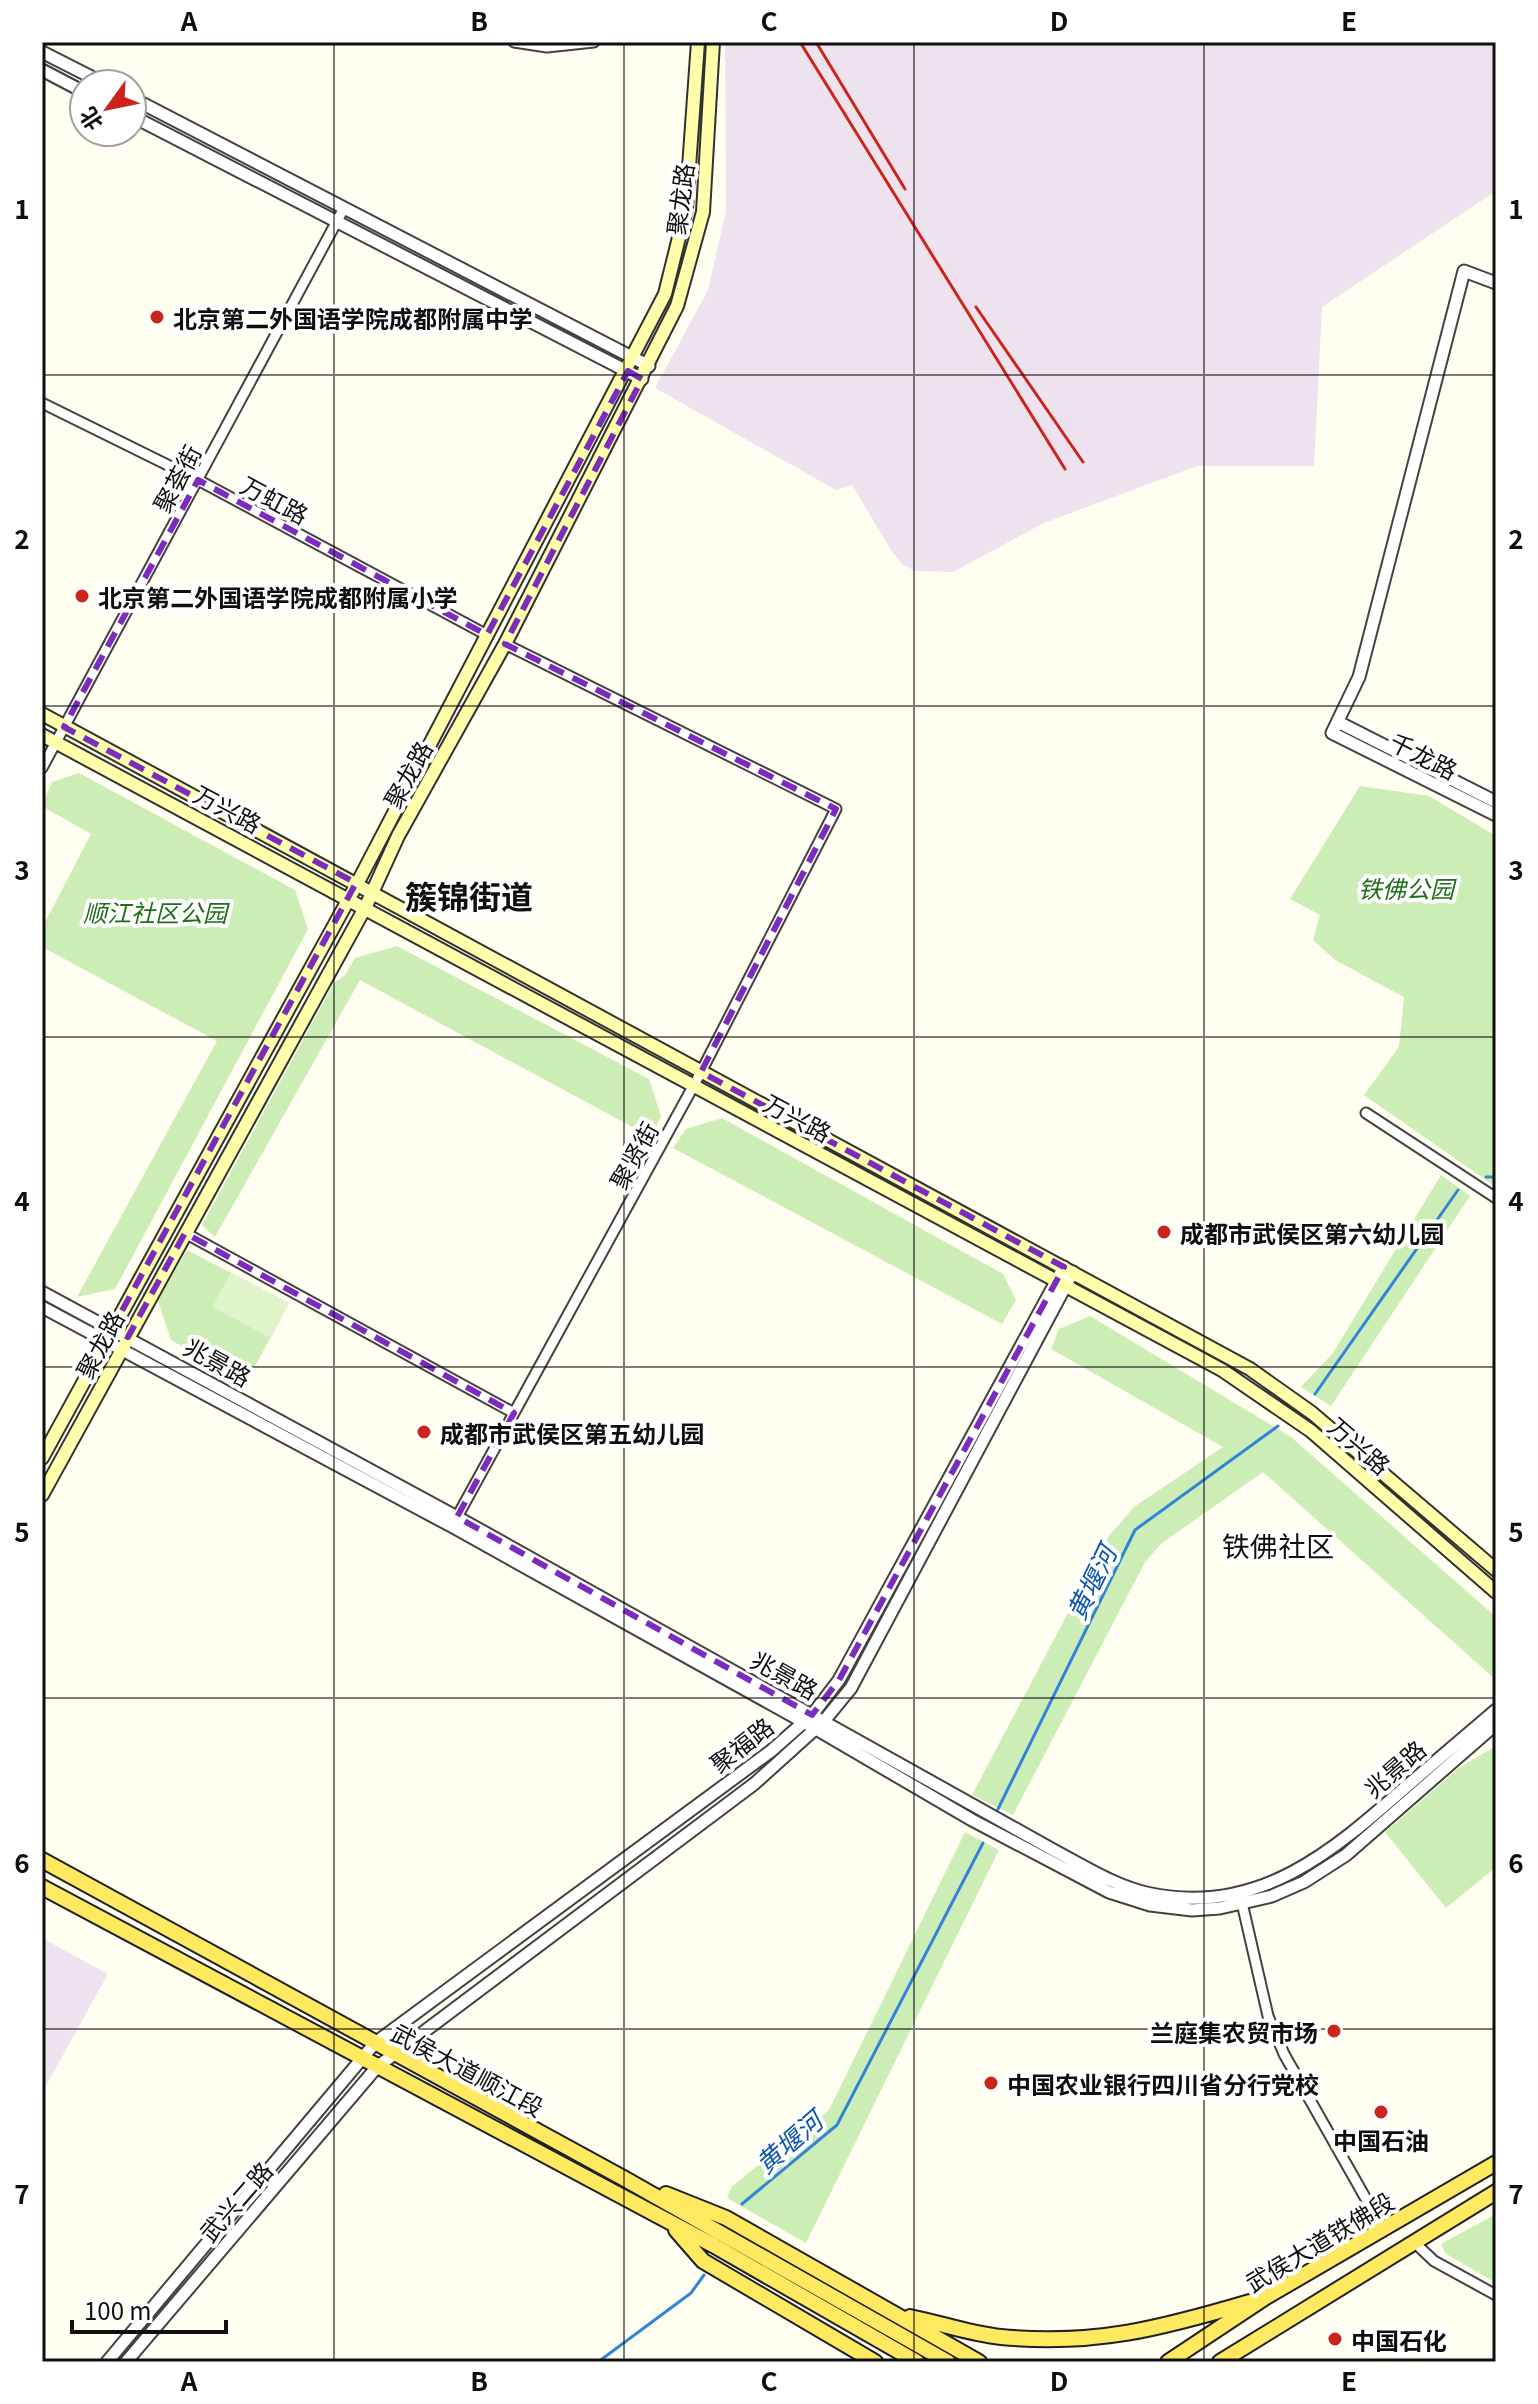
<svg xmlns="http://www.w3.org/2000/svg" width="1538" height="2404" font-family="Georgia,'Noto Sans SC',serif">
<style>
.industrial{fill:#eee2ee}
.green{fill:#cdedb6}
.pitch{fill:#e0f4c9}
.lines{fill:none;stroke-linecap:round;stroke-linejoin:round}
.stream{stroke:#3184d8;stroke-width:3}
.minor-casing{stroke:#424242;stroke-width:13}
.tertiary-casing{stroke:#424242;stroke-width:15}
.secondary-casing{stroke:#313131;stroke-width:16}
.primary-casing{stroke:#202020;stroke-width:18}
.minor{stroke:#fff;stroke-width:9}
.tertiary{stroke:#fff;stroke-width:11}
.secondary{stroke:#fffeab;stroke-width:12}
.primary{stroke:#ffe960;stroke-width:14}
.rail{stroke:#cb251b;stroke-width:3}
.marked{fill:none;stroke:#7b2cbf;stroke-width:6;stroke-dasharray:16 10;stroke-linejoin:round}
.grid{fill:none;stroke:#0f0f0f;stroke-width:2;stroke-opacity:0.55}
.poi-dot{fill:#cb251b;stroke:#fff;stroke-width:3}
.labels{text-anchor:middle;dominant-baseline:central;stroke-width:8;stroke-linejoin:round;paint-order:stroke}
.street-label{font-size:24px;fill:#0f0f0f;stroke:#fff}
.poi-label{font-size:24px;font-weight:bold;fill:#0f0f0f;stroke:#fff;text-anchor:start}
.park-label{font-size:24px;font-style:italic;fill:#216c19;stroke:#fff}
.water-label{font-size:26px;font-style:italic;fill:#0d56ab;stroke:#fff}
.quarter-label{font-size:28px;fill:#0f0f0f;stroke:#fff}
.district-label{font-size:32px;font-weight:bold;fill:#0f0f0f;stroke:#fff}
.neatline{fill:none;stroke:#0f0f0f;stroke-width:3}
.grid-label{font-size:26px;text-anchor:middle;font-weight:bold;fill:#0f0f0f}
</style>
<rect width="100%" height="100%" fill="#fffef0"/>
<path class="industrial" d="M725,42H1496V191L1322,307L1314,466H1197L1044,523L953,572L915,571L902,564L891,550L852,485L836,490L655,388L708,290L726,211Z
M42,1938L108,1974L42,2093Z"/>
<path class="green" d="M79,773L295,890L308,929L115,1289L77,1297L217,1041L42,947V928L91,834L42,806L52,782Z
M1360,786L1429,796L1496,836V1187L1364,1095L1399,1047L1404,997L1335,960L1313,940L1320,915L1290,899Z
M397,946L649,1079L661,1116L651,1137L360,980L215,1237L202,1225L334,983L345,975L355,958Z
M722,1118L1003,1274L1016,1300L1002,1324L673,1148L686,1129Z
M1441,1175L1470,1196L1331,1406L1301,1387L1333,1353Z
M187,1250L289,1303L246,1383L171,1340L158,1301Z
M1090,1316L1291,1437L1496,1617V1680L1263,1472L1162,1543L1145,1562L1013,1815L972,1795L1108,1537L1134,1507L1223,1447L1051,1349L1059,1329Z
M1496,1746V1867L1446,1908L1385,1832L1460,1767Z
M965,1832L999,1850L806,2243L727,2198L732,2186L829,2110Z
M1496,2214V2279L1494,2282L1445,2253L1441,2244Z"/>
<path class="pitch" d="M231,1273L289,1303L271,1338L212,1307Z"/>
<g class="lines">
<path class="stream" d="M1486,1177H1496
M1315,1394L1458,1190
M998,1809L1135,1530L1278,1426
M742,2204L837,2125L983,1843
M598,2362L691,2293L704,2275"/>
<g class="minor-casing">
<path id="minor" d="M514,42L547,47L594,42
M42,403L198,480L487,635
M42,768L344,208
M1366,1113L1496,1198
M185,1233L514,1413
M457,1517L701,1072L836,809L505,644
M1242,1903L1268,2016L1284,2054L1383,2229
M1414,2242L1434,2261L1496,2295"/>
</g>
<g class="tertiary-casing">
<path id="tertiary" d="M42,52L105,84
M42,70L84,92
M132,98L649,366
M132,116L642,379
M1496,283L1464,271L1359,677L1332,733L1496,815
M1338,722L1496,802
M42,1292L457,1517L1057,1852C1087,1868 1117,1887 1151,1894C1259,1916 1333,1851 1408,1785C1437,1760 1467,1735 1496,1710
M42,1307L453,1527L816,1729L972,1820L1109,1892L1150,1905L1192,1910L1220,1908L1272,1896L1304,1882L1346,1855L1496,1724
M107,2362L375,2043L771,1751L812,1715L839,1680L1064,1267
M126,2362L377,2067L754,1784L824,1721L851,1688L1073,1272"/>
</g>
<g class="secondary-casing">
<path id="secondary" d="M42,714L1250,1369L1312,1413L1496,1570
M42,735L1222,1370L1311,1431L1496,1592
M42,1458L357,884L665,294L686,209L698,42
M42,1495L366,906L398,836L505,644L677,306L703,212L713,42"/>
</g>
<g class="primary-casing">
<path id="primary" d="M42,1860L625,2179L948,2362
M42,1887L713,2245L917,2362
M666,2194L726,2218L979,2362
M676,2230L703,2261L875,2362
M910,2317C940,2323 971,2334 1001,2337C1095,2346 1162,2328 1250,2302
M1168,2362L1266,2297L1496,2163
M1220,2362L1496,2192"/>
</g>
<use href="#minor" class="minor"/>
<use href="#tertiary" class="tertiary"/>
<use href="#secondary" class="secondary"/>
<use href="#primary" class="primary"/>
<path class="rail" d="M800,42L1065,469
M816,42L905,189
M976,307L1083,462"/>
</g>
<path class="marked" d="M628,371L642,379L505,644L836,809L701,1072L1064,1267L839,1680L812,1715L457,1517L514,1413L185,1233L128,1337L112,1329L356,883L64,727L198,480L487,635Z"/>
<path class="grid" d="M334,42V2362M624,42V2362M914,42V2362M1204,42V2362M42,375H1496M42,706H1496M42,1037H1496M42,1367H1496M42,1698H1496M42,2029H1496"/>
<g class="poi-dot">
<circle cx="157" cy="317" r="8"/>
<circle cx="82" cy="596" r="8"/>
<circle cx="1164" cy="1232" r="8"/>
<circle cx="424" cy="1432" r="8"/>
<circle cx="1334" cy="2031" r="8"/>
<circle cx="991" cy="2083" r="8"/>
<circle cx="1381" cy="2112" r="8"/>
<circle cx="1335" cy="2339" r="8"/>
</g>
<g class="labels">
<g class="street-label">
<text transform="translate(679 199) rotate(-83)">聚龙路</text>
<text transform="translate(176 478) rotate(-62)">聚荟街</text>
<text transform="translate(275 499) rotate(28)">万虹路</text>
<text transform="translate(1424 755) rotate(27)">千龙路</text>
<text transform="translate(407 774) rotate(-61)">聚龙路</text>
<text transform="translate(228 808) rotate(28)">万兴路</text>
<text transform="translate(798 1117) rotate(28)">万兴路</text>
<text transform="translate(633 1155) rotate(-61)">聚贤街</text>
<text transform="translate(99 1344) rotate(-62)">聚龙路</text>
<text transform="translate(218 1361) rotate(29)">兆景路</text>
<text transform="translate(1360 1445) rotate(41)">万兴路</text>
<text transform="translate(785 1674) rotate(29)">兆景路</text>
<text transform="translate(741 1744) rotate(-38)">聚福路</text>
<text transform="translate(1394 1768) rotate(-41)">兆景路</text>
<text transform="translate(468 2069) rotate(28)">武侯大道顺江段</text>
<text transform="translate(235 2201) rotate(-49)">武兴二路</text>
<text transform="translate(1319 2241) rotate(-31)">武侯大道铁佛段</text>
</g>
<g class="poi-label">
<text x="173" y="317">北京第二外国语学院成都附属中学</text>
<text x="98" y="596">北京第二外国语学院成都附属小学</text>
<text x="1180" y="1232">成都市武侯区第六幼儿园</text>
<text x="440" y="1432">成都市武侯区第五幼儿园</text>
<text x="1318" y="2031" text-anchor="end">兰庭集农贸市场</text>
<text x="1007" y="2083">中国农业银行四川省分行党校</text>
<text x="1381" y="2139" text-anchor="middle">中国石油</text>
<text x="1351" y="2339">中国石化</text>
</g>
<g class="park-label">
<text x="1406" y="887">铁佛公园</text>
<text x="155" y="911">顺江社区公园</text>
</g>
<g class="water-label">
<text transform="translate(1090 1582) rotate(-64)">黄堰河</text>
<text transform="translate(788 2141) rotate(-41)">黄堰河</text>
</g>
<g class="quarter-label">
<text x="1278" y="1545">铁佛社区</text>
</g>
<g class="district-label">
<text x="469" y="895">簇锦街道</text>
</g>
</g>
<rect width="1538" height="2404" fill="none" stroke="#ffffff" stroke-width="88"/>
<g transform="translate(108 108) rotate(237)"><circle r="38" fill="#ffffff" stroke="#9f9f9f" stroke-width="2"/>
<path d="M0-6L14 30L0 20L-14 30Z" fill="#cb251b"/>
<text y="-12" font-size="22" font-weight="bold" text-anchor="middle" fill="#0f0f0f">北</text>
</g>
<path d="M72 2320v12h154v-12" fill="none" stroke="#0f0f0f" stroke-width="4"/>
<text x="84" y="2320" font-size="24" fill="#0f0f0f" stroke="#ffffff" stroke-width="6" paint-order="stroke">100 m</text>
<rect x="44" y="44" width="1450" height="2316" class="neatline"/>
<g class="grid-label">
<text x="189" y="31">A</text>
<text x="479" y="31">B</text>
<text x="769" y="31">C</text>
<text x="1059" y="31">D</text>
<text x="1349" y="31">E</text>
<text x="22" y="219">1</text>
<text x="1516" y="219">1</text>
<text x="22" y="549">2</text>
<text x="1516" y="549">2</text>
<text x="22" y="880">3</text>
<text x="1516" y="880">3</text>
<text x="22" y="1211">4</text>
<text x="1516" y="1211">4</text>
<text x="22" y="1542">5</text>
<text x="1516" y="1542">5</text>
<text x="22" y="1873">6</text>
<text x="1516" y="1873">6</text>
<text x="22" y="2204">7</text>
<text x="1516" y="2204">7</text>
<text x="189" y="2391">A</text>
<text x="479" y="2391">B</text>
<text x="769" y="2391">C</text>
<text x="1059" y="2391">D</text>
<text x="1349" y="2391">E</text>
</g>
</svg>
